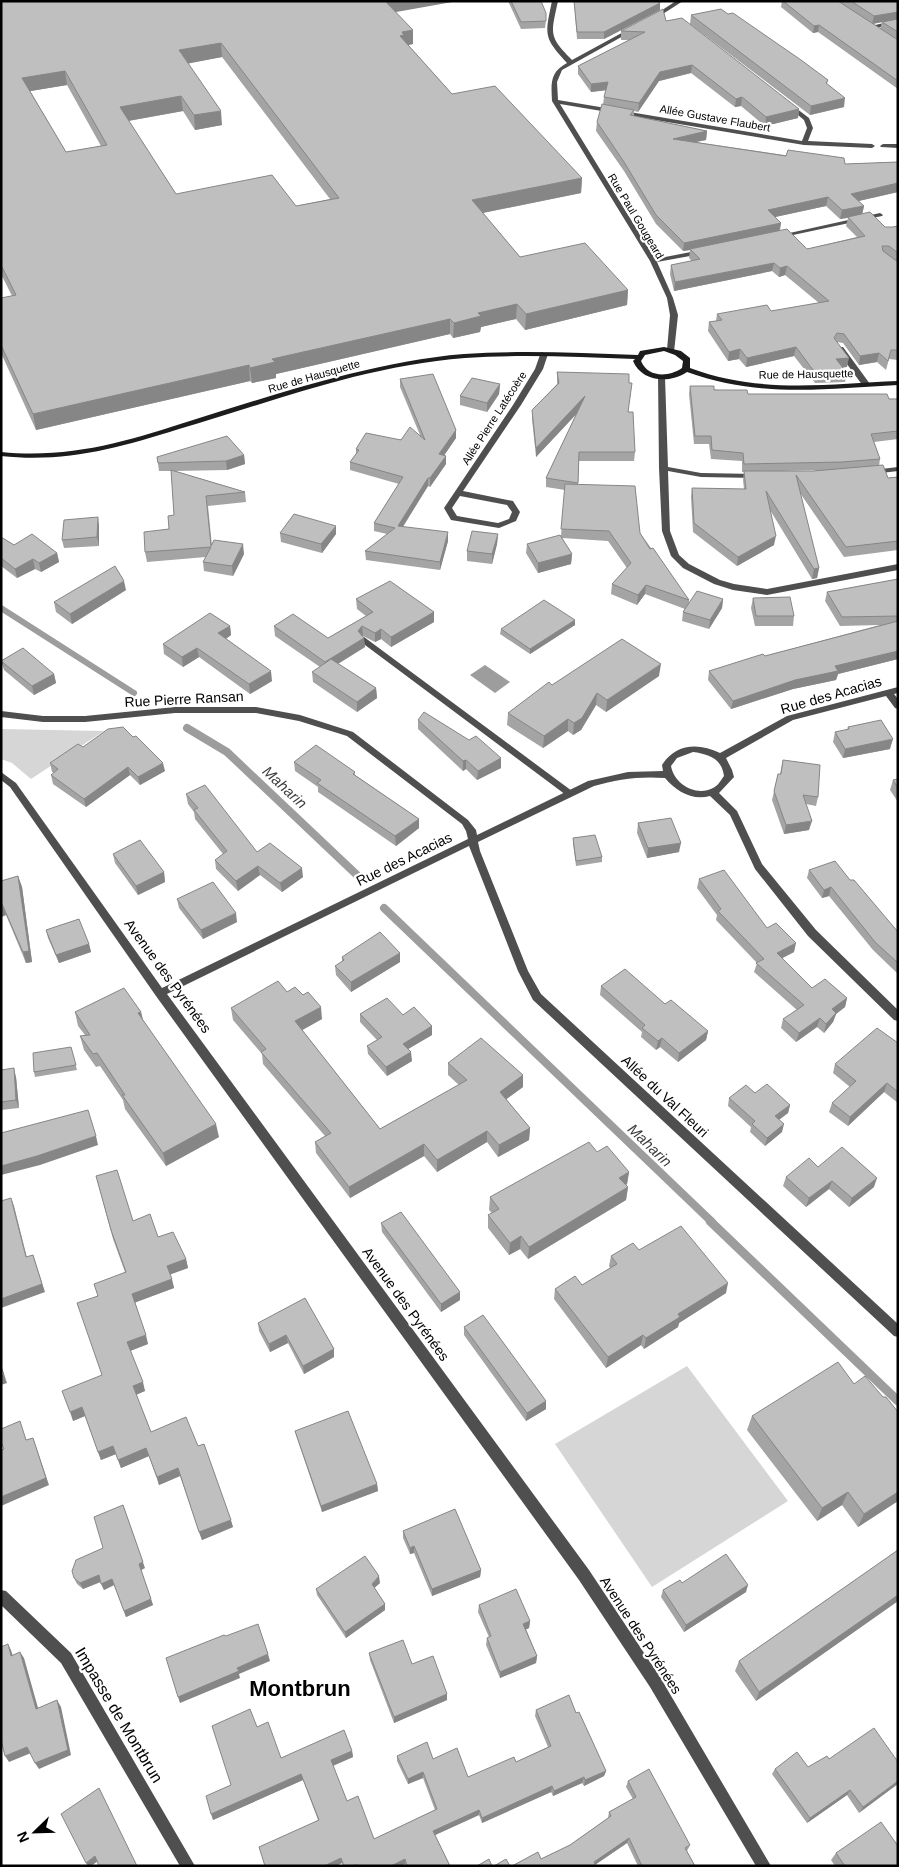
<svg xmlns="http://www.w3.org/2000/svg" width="899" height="1867" font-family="Helvetica,sans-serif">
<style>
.green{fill:#d6d6d6}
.water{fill:#9d9d9d}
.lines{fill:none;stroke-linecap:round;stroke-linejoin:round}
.stream-far2{stroke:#9d9d9d;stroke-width:6}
.stream-far1{stroke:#9d9d9d;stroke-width:8}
.stream{stroke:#9d9d9d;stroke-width:9}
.lane{fill:#4f4f4f;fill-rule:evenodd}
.street{fill:#4f4f4f;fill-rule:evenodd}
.secondary{fill:#1c1c1c;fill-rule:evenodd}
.wall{fill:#a4a4a4;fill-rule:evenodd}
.shaded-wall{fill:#868686}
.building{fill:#bfbfbf;stroke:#868686;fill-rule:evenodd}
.labels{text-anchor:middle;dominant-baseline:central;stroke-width:4.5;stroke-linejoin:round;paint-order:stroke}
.far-street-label{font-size:11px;fill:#000;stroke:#fff}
.street-label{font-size:14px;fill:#000;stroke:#fff}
.water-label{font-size:15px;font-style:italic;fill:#3e3e3e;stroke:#fff}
.near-street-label{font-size:16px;fill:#000;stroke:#fff}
.near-district-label{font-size:22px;font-weight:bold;fill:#000;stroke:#fff}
</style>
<rect width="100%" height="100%" fill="#fff"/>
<path class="green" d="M1,729L104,731L31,779L12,763L1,759Z
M687,1366L788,1501L652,1587L555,1444Z"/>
<path class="water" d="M485,665L510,682L495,693L470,675Z"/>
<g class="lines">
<path class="stream-far2" d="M1,608L134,693"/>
<path class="stream-far1" d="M187,728L227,752L357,875
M384,908L712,1222"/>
<path class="stream" d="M710,1221L898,1401"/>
<path class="lane" d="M898,20V24L869,29L866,27Z
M837,347H843L870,384L869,386H863L836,349Z
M364,637L572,791L574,793L572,795H566L361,642L360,640Z"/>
<path class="street" d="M552,1H558C551,34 548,36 572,60L629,29L634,30L562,70L557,82L558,100L802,141L807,128L804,120L786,105V103L788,102L809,118L813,128L808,141L872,144L875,146L872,148L804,145L560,104L655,259L701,250L704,252L701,254L657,262L673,298L678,315L674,352L667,350L670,315L667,298L650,261L552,101C551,83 550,72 567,63C543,37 545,35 552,1Z
M676,1H683L655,19L650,18Z
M883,144H898V148L881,147L880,146Z
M880,213L883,215L882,216L779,238L776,236Z
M541,352L548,354L543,369L521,405L463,491L513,501L520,512L516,521L499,528L451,520L444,508L513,405L535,369ZM460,496L507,505L512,512L509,519L498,523L457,516L452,508Z
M658,375H664L665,377L668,467L701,473L756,474L760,476L756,478L701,477L668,471L670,531L679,555L689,564L720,580L734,584L767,589L898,564V570L767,595L733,590L714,584L683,568L671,556L662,531L659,468Z
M898,467V471L873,474L869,472L873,470Z
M898,687V693L894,694L898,699V709L895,708L886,696L793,720L726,758L732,770L734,777L719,793L737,811L762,864L816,930L898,1010V1021L894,1020L808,936L755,869L730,815L710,796C692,801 676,791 665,778C640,776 617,779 594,786L478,842L480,851L528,971L541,994L898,1324V1337L894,1336L533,1000L518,971L469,846L167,994L589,1570L660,1677L771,1866H756L650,1687L579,1580L156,996L10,787L1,780V772L16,783L162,988L468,839L466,831L462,824L347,736L299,721L256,713H175L85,722H43L1,717V711L43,716H85L175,707H256L300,715L353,732L468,820L476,830L477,835L588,781L628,772L663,771L662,765C675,744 698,742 720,753L787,716ZM693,752C709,754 722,759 724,776C721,780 718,786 713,788C696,797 674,784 671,766L677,758Z
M1,1590L6,1591L71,1653L195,1866H180L61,1663L1,1605Z"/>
<path class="secondary" d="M664,347L681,351L690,358V368C760,394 825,384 898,381V385C824,389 758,398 687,372C669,384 642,382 633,361L635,359C578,357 521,354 465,358C427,361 390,368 353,377C294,392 237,412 179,429C118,448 66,463 1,456V452C71,459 128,441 193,420C245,404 296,387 349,374C387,365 425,357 464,354C522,350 580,353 638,355L640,351ZM664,351L675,355L683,361L682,368C669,377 648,378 641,361L645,355Z"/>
</g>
<path class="wall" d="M1,1L396,12L413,44L408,45L452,94L582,178L581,193L483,213L520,257L628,290L627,305L525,330L516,319L481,327L480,332L453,338L450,334L276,374V378L252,383L250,381L36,430L1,353V298L12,296L1,274ZM222,57L330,199L296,206L176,194L128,121L183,111L195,130L222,125L188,63ZM67,85L101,146L66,152L30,91Z
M508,1H541L546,20L545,28L521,29Z
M574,1H660V10L604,39H577Z
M782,1H898V89L818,32L813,33L781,7ZM882,22L880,29L873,24Z
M728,14L828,80L827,84L844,107L810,115L690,24L691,15Z
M666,21L799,109L798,118L765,126L741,106L735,107L691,73L659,81L638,112L634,111V116L707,131L706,140L695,142L845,164L898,162V192L858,201L864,206L862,214L885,227H893L898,226V360L889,359L886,370L877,362L859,365L843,343L837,342L847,367H842L847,373L845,382L815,383L794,356L746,367L739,359L728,361L708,331L709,322L716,321L717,314L771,311L819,303L785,275L779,277L772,271L674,291L670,274L671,265L692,261L689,258L690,250L683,251L656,224L624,171L596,131L597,122L603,105L604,97L606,90L591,92L578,74V66L629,40H621V31ZM826,206L840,219L848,218L846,226L857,237L807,249L780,231L781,223L775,217Z
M557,372L629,412L635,452L634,461H579L578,485L640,533L689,600V604L723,599L722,608L709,629L682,621L683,612L685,609L645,594L637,605L611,594L612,584L627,568L608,541L562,538L572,554L571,564L538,573L526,553L527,544L561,536L565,490L546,487V478L577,413L536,457L532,419V410L557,384Z
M400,379L456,430V438L444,455L446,464L430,487L428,486L403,527L448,541L440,570L366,560L365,551L387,534L374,531V523L399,484L350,470V462L356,454V449L420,435L400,387Z
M500,384L499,394L487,412L460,405V396Z
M690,386L748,394L898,399V439L874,442L880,459L879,466L888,478L898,477V550L844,557L800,493L819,568L817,578L812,579L770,510L774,545L737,566L693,532L691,497L692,488L744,489L743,480L744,472H742V461L711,459L709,444H694L689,394ZM820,470L813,471H781Z
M244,455L245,464L227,470L175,471L245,492L246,502L208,506L212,546L244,554L233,576L204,571L203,562L206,557L147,562L145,552L169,529L174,515L171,471H159L157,457Z
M99,525V546L64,548L62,540Z
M280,533L336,534L322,553L281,542Z
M498,534L497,544L492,564L467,561V551Z
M1,537L14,545L57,553L59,562L41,572L35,569L17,578L1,566Z
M898,579V659L838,674L836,680L793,689L731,709L708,680L709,671L880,625L840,626L825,601L827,592Z
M126,590L72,624L56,612L54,602Z
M753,598L794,616L793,626H755L751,608Z
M356,599L434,612V622L391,647L381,639L375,642L363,636L365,647L338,664L376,688L377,698L357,712L313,682L312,672L320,667L275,636L274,626L328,638L366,616L357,609Z
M575,625L530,654L500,634L501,629Z
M230,626L231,635L226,639L272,681L250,694L199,657L183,667L164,654L163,644Z
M1,661L54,674L56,683L34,695L4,670Z
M659,676L606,712L596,705L581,730L573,735L568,731L543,748L507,725L508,713L552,685Z
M418,720L501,768L477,780L466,769L463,771L418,729Z
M848,727L890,749L843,758L833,742L835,732L847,730Z
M83,747L165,771L140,785L130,775L86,807L53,784L51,775L54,773L52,772L50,763Z
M783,760L818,797L816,806L806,804L809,830L784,834L772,800L778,774H780Z
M294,762L355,772V775L419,819V828L396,846L318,792V787L295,771Z
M898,779V802L890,790L893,780Z
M186,794L257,852L303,877L282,892L260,875L238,891L216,869L215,860L223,854L195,819L194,812L188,804Z
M638,823L679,852L647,858L637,833Z
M573,838L602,857V862L576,866L573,843Z
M113,854L164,872L165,882L138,895L115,863Z
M809,870L850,880L898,932V974L873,950L829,896L822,898L807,878Z
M18,876L22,887L32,962L26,963L6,915L1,917V881Z
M699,879L767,928L794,952L782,958L812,988L847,998L845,1007L836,1014L833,1022L824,1033L817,1027L796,1042L781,1028L783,1019L797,1010L754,972L757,963L716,920L717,915L697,888Z
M177,899L237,922L203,939L179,908Z
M46,930L89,944L91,952L59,963L48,938Z
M342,957L400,962L351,992L336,975L335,966L342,962Z
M601,986L665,1004L708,1031L706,1040L678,1062L660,1047L656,1050L641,1037L642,1032L600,995Z
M287,992L322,1019L302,1030L380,1129L459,1085L448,1075V1063L523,1087L506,1099L530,1128L529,1140L498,1157L487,1142L437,1172L424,1156L350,1198L316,1153L315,1142L325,1136L263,1064L262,1054L233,1020L231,1008Z
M75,1012H141L143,1020L219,1137L166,1166L125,1109L123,1100L100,1066L96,1067L84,1050L80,1036L85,1035L78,1026Z
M360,1014L403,1015L432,1026V1035L408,1049L412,1061L387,1076L368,1054L367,1046L377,1040L360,1022Z
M898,1043V1103L884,1092L848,1126L829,1112L832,1103L850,1087L833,1073L835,1064Z
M71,1047L77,1070L35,1077L34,1072Z
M1,1070L16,1077L19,1108L1,1110Z
M755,1093L790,1105L788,1113L779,1120L782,1132L765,1146L750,1132L751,1127L728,1106L729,1098Z
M597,1152L629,1172L627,1184L626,1185L628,1187L626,1200L528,1259L520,1249L509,1255L488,1228V1215L492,1213L489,1210L490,1197Z
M818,1167L874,1187L849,1207L829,1189L806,1207L783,1186L786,1177Z
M96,1176L133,1221L158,1237L186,1259L188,1268L170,1274L174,1288L135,1302L148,1344L130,1351L145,1391L136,1394L151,1432L198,1446L233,1527L202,1540L180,1476L159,1485L149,1456L121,1468L116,1454L101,1460L85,1416L73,1421L102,1375L97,1296L125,1272L113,1239Z
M381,1223L460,1300L441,1312L382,1232Z
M639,1250L726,1293L679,1323L678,1327L644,1349L641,1345L606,1368L554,1299L555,1289L582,1285L610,1268L609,1266L611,1256Z
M258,1323L334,1349V1357L304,1374L288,1343L270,1352L259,1331Z
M464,1327L546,1401V1409L526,1421L464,1335Z
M854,1384L883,1397L898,1412V1501L858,1527L842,1505L817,1521L747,1430L752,1416Z
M295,1431L377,1484L378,1491L322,1512L297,1438Z
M403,1531L481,1570L480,1577L432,1596L414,1553L410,1554L403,1538Z
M898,1550V1601L756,1701L735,1671L739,1661Z
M145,1568L141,1570L153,1605L126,1617L114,1585L104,1590L101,1582L83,1589L77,1584L74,1578Z
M380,1583L374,1588L385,1604V1610L346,1638L317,1595L316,1589Z
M682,1583L746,1592L684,1632L661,1597L663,1590Z
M479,1605L530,1621L529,1628L526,1629L537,1656L536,1663L500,1678L486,1645L487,1638L489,1637L478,1612Z
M369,1653L412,1664L447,1694V1700L394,1723L370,1660Z
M536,1710L576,1713L606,1771L604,1776L584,1786L582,1783L553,1796L551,1792L482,1823L479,1815L435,1835L450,1866H406L405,1864L402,1866H344L342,1863L336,1866H265L318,1820L303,1780L213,1820L231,1785L257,1727L281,1758L352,1751L353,1757L333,1766L347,1801L374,1839L435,1810L423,1778L408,1784L397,1761V1756L433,1759L468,1777L516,1762L548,1747L535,1716Z
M829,1759L898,1762L859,1813L847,1795L807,1823L772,1774L775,1769L808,1767Z
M628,1781L690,1845L687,1851L695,1866H638L627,1843L595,1865L541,1859L570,1845L608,1818L609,1812L633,1799L626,1787Z
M836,1853L898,1866H835L831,1860Z"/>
<path class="shaded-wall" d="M385,1H458L385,14Z
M660,3V10L604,39V32Z
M898,12V19L872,24L874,16Z
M819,25L818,32L813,33L814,26Z
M413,30V44L404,46L400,36L402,32Z
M221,43L222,57L181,65L179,50Z
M692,65L691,73L659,81L638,112L639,103L660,72Z
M65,71L67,85L25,92L22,78Z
M608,82V90L591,92V84Z
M181,96L183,111L122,122L120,107Z
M742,97L741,106L735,107L736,99Z
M845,98L844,107L810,115L811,106Z
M799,109L798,118L765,126L766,117Z
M221,111L222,125L195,130L194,115Z
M707,131L706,140L672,147L673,139Z
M582,178L581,193L472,215V200Z
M898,183V192L850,203L851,194Z
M828,197L826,206L766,219L768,210Z
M864,206L862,215L840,219L842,210Z
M781,223L779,232L690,249V250L683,251L684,243Z
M774,263L772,271L674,291L675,282Z
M787,266L785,275L779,277L780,268Z
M628,290L627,305L525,330L526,314Z
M517,304L516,319L481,327L480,332L453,338L454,323L478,313Z
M450,319V334L276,374V378L252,383L250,368L272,359Z
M796,347L794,356L746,367L747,358Z
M740,349L739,359L728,361L729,352Z
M879,353L877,362L859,365L860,356Z
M849,358L847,367L834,369L836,359Z
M249,365L250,381L36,430L33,414Z
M500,384L499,394L487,412V403Z
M585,396V405L536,457V448Z
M456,430V438L439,463V454Z
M244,455L245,464L227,470L226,461Z
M446,456V464L430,487V478Z
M428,478V486L398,534V526Z
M98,517L99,525V546L97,537Z
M336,526V534L322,553L321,544Z
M448,532V541L440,570V562Z
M498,534L497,544L492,564V554Z
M776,536L774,545L737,566L738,557Z
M243,544L244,554L233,576L232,566Z
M57,553L59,562L41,572L39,563Z
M572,554L571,564L538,573V563Z
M33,559L35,569L17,578L15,569Z
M819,568L817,578L812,579L814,569Z
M124,581L126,590L72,624L70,614Z
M646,585L645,594L637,605L638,595Z
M723,599L722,608L709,629L710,620Z
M434,612V622L391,647V637Z
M575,620V625L530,654V649Z
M230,626L231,635L220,643L218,633Z
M362,626L363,636L358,641V631Z
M381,629V639L375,642V633Z
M364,638L365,647L326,671L325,662Z
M197,648L199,657L183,667L182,657Z
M898,651V659L838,674L836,680L793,689L731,709L733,701L835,666Z
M661,664L659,676L606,712L607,700Z
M271,671L272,681L250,694L249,684Z
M54,674L56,683L34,695L32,686Z
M376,688L377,698L357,712V702Z
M597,693L596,705L581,730L573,735L574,723Z
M568,719V731L543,748L544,736Z
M893,739L890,749L843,758L845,749Z
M501,758V768L477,780L478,771Z
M466,760V769L463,771V761Z
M163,763L165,771L140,785L138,777Z
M128,767L130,775L86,807L84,799Z
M419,819V828L396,846L395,836Z
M812,821L809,830L784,834L786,825Z
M681,843L679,852L647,858L648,848Z
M258,866L260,875L238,891L236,881Z
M302,868L303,877L282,892L280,883Z
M164,872L165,882L138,895L136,886Z
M18,876L22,887L32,962L26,963L23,952Z
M831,887L829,896L822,898L824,890Z
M2,904L6,915L1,917V905Z
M236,913L237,922L203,939L201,930Z
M796,943L794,952L775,962L777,953Z
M89,944L91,952L59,963L56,955Z
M400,953V962L351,992V982Z
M847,998L845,1007L836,1014L833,1022L824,1033L826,1024L832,1009Z
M321,1007L322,1019L297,1033L295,1021Z
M141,1012L144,1025L138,1013Z
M820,1018L817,1027L796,1042L799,1033Z
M432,1026V1035L403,1052V1044Z
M708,1031L706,1040L678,1062L679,1053Z
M662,1038L660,1047L656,1050L658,1041Z
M411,1052L412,1061L387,1076L386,1067Z
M14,1068L16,1077L19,1108L16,1100Z
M523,1075V1087L500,1104V1092Z
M887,1083L884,1092L848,1126L850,1117Z
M790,1105L788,1113L773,1124L775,1116Z
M216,1124L219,1137L166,1166L163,1153Z
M784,1124L782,1132L765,1146L767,1138Z
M530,1128L529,1140L498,1157L499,1145Z
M487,1131V1142L437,1172V1160Z
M96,1136L98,1145L40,1165L1,1175V1166Z
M424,1144V1156L350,1198L349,1187Z
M629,1172L627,1184L617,1191L619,1178Z
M877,1178L874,1187L849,1207L852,1198Z
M832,1181L829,1189L806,1207L809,1198Z
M628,1187L626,1200L528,1259L529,1247Z
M11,1198L14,1206L29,1266L26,1257Z
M521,1236L520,1249L509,1255L510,1243Z
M33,1255L45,1292L1,1308V1299Z
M186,1259L188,1268L169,1275L167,1266Z
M172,1279L174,1288L134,1303L132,1294Z
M728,1283L726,1293L679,1323L678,1327L644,1349L646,1338L678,1314Z
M460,1292V1300L441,1312V1304Z
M146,1335L148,1344L130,1351L127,1342Z
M286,1335L288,1343L270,1352L269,1344Z
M643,1335L641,1345L606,1368L608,1357Z
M334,1349V1357L304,1374L303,1366Z
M1,1365L7,1383L1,1385Z
M143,1382L145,1391L136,1395L133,1386Z
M546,1401V1409L526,1421L527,1413Z
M82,1407L85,1416L73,1421L70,1412Z
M33,1438L49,1485L1,1506V1497Z
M113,1446L116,1454L101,1460L98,1452Z
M146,1448L149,1456L121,1468L118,1460Z
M178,1468L180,1476L159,1485L157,1477Z
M377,1484L378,1491L322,1512L321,1506Z
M848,1492L842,1505L817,1521L822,1508Z
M898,1492V1501L858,1527L864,1514Z
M123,1505L145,1568L141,1570L153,1605L126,1617L124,1611Z
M231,1520L233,1527L202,1540L199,1532Z
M414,1546V1553L410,1554V1548Z
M481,1570L480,1577L432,1596V1589Z
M99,1575L102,1581L83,1589L80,1583Z
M379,1576L380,1583L372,1590V1584Z
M112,1579L114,1585L104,1590L101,1584Z
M748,1585L746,1592L684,1632L686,1625Z
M898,1595V1601L756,1701L759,1692Z
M385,1604V1610L346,1638L345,1632Z
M530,1621L529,1628L523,1631V1624Z
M8,1644L11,1650L15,1663L11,1656Z
M20,1652L24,1658L40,1715L36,1709Z
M268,1654L270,1661L239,1674L240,1678L180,1703L178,1697L237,1668Z
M537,1656L536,1663L500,1678V1672Z
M447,1694V1700L394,1723V1717Z
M57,1700L61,1707L71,1755L39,1769L35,1763Z
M27,1747L31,1753L9,1762L5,1756Z
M352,1751L353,1757L332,1766L331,1760Z
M606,1771L604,1776L584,1786L585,1780Z
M423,1772V1778L408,1784V1779Z
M301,1774L303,1780L213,1820L211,1814Z
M584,1777L582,1783L553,1796L554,1791Z
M898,1781V1784L859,1813L863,1807Z
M552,1786L551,1792L482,1823V1818Z
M850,1790L847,1795L807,1823L810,1818Z
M479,1810V1815L433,1836V1831Z
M629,1838L627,1843L593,1866L594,1862Z
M95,1856L98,1861L91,1866H88L86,1863Z
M341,1858L342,1863L336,1866H324Z
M405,1859V1864L402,1866H391Z"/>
<path class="building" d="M1,1H385L413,30L402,32L404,35L400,36L452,94L495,86L582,178L472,200L520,257L585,243L628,290L526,314L517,304L478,313L481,316L454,323L450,319L272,359L275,362L250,368L249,365L33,414L1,345V298L16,295L1,265ZM221,43L339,198L296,206L272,175L176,194L120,107L181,96L194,115L221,111L179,50ZM65,71L107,145L66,152L22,78Z
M511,1H541L546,13V21L521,22Z
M574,1H660V3L604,32H577Z
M783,1H838L898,40V81L819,25L814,26Z
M851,1H898V12L874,16Z
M663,9L666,21L682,18L799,109L766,117L742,97L736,99L692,65L660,72L639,103L604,97L608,82L591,84L578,66L645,32L621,31Z
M721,9L728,14L733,13L801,60L828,80L826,83L845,98L811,106L691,15Z
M898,19V32L882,22Z
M602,104L634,110L630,115L707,131L673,139L786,156L788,150L844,158L845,164L898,162V183L851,194L864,206L842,210L828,197L768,210L781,223L684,243L656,215L624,162L597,122Z
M870,212L885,227H893L898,226V253L889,246H882L883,251L898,262V350H891L888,361L879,353L860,356L844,334L837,333L834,338L849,358L836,359L847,373L816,374L796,347L747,358L740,349L729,352L709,322L722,320L717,314L767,305L771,311L829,301L787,266L780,268L774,263L675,282L671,265L700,259L690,249L787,229L807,249L865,236L848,217Z
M557,372L629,374V383H632L628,412H633L635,452H579L578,483L546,478L585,396L536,448L532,410L559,383Z
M433,374L456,430L439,454L446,456L430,478H428L398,526L448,532L440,562L365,551L395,528L374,523L403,477L350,462L359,450L356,449L366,433L401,440L410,427L425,440L400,379Z
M472,378L500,384L487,403L460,396Z
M690,386H714V390H747L748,394H887L889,399H898V431L871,434L880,459L842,462L744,464L743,453L712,450L711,436H695Z
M227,436L244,455L226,461L158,463L157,457Z
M883,465L888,478L898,477V541L846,547L796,475L819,568L814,569L766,491L776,536L738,557L694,523L692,488L746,489L744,471H813Z
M171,470L245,492L206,496L211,546L214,540L243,544L232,566L203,562L211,547L145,552L144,532L169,529L168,516L174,515Z
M565,484L635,486L640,533L650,549L653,548L689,600L646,585L638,595L612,584L631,563L609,531L561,529Z
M294,514L336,526L321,544L280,533Z
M98,517L97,537L62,540L64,520Z
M472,531L498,534L492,554L467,551Z
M32,534L57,553L39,563L33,559L15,569L1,558V537L14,545Z
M560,535L572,554L538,563L527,544Z
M115,566L124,581L70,614L54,602Z
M898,579V616L842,617L827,592Z
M390,581L434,612L391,637L381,629L375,633L362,626L358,631L364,638L325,662L274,626L293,614L328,638L373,612L356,599Z
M697,591L723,599L710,620L683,612Z
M790,597L794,616H756L753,598Z
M544,600L575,620L530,649L501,629Z
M210,613L230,626L218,633L271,671L249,684L197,648L182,657L163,644Z
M898,621V651L835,666L838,671L795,680L733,701L709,671L763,654L765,656Z
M622,639L661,664L607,700L597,693L582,718L574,723L568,719L544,736L508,713L549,682L552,685Z
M23,648L54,674L32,686L1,661Z
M331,659L376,688L357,702L312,672Z
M424,712L469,740L476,736L501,758L478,771L466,760L463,761L418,720Z
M881,720L893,739L845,749L835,732L849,729L848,727Z
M123,727L133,737L136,736L163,763L138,777L128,767L84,799L51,775L58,769L50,763L78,744L83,747L108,729Z
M316,745L355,772L353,774L419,819L395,836L317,783L321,780L294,762Z
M783,760L820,765L818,797L803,795L812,821L786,825L774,791L778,774H781Z
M898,779V788L893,780Z
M205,785L257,852L270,843L302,868L280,883L258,866L236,881L215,860L227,851L194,810L198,808L186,794Z
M671,818L681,843L648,848L638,823Z
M595,835L602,857L576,861L573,838Z
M140,840L164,872L136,886L113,854Z
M835,861L850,880H854L898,932V963L875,942L831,887L824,890L809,870Z
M724,870L767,928L776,923L796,943L777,953L812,988L825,979L847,998L832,1009L836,1013L826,1024L820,1018L799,1033L783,1019L804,1005L756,963L764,959L718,911L721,909L699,879Z
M18,876L29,951L23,952L2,904L1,905V881Z
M213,882L236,913L201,930L177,899Z
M79,919L89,944L56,955L46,930Z
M380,932L400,953L351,982L335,966L344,960L342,957Z
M625,969L665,1004L671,1000L708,1031L679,1053L662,1038L658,1041L642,1028L645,1025L601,986Z
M278,981L287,992L295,987L303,995L308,992L321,1007L295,1021L380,1129L467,1080L448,1063L481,1038L523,1075L500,1092L530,1128L499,1145L487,1131L437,1160L424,1144L349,1187L315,1142L331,1133L261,1052L266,1049L231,1008Z
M124,988L141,1012L138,1013L216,1124L163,1153L122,1095H125L97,1053L93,1054L80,1036L90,1035L75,1012Z
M387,998L403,1015L414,1007L432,1026L403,1044L411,1052L386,1067L367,1046L382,1037L360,1014Z
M877,1028L898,1043V1092L887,1083L850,1117L832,1103L856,1081L835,1064Z
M71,1047L76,1065L34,1072L33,1053Z
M14,1068L16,1100L1,1102V1070Z
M767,1084L790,1105L775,1116L784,1124L767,1138L752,1124L755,1121L729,1098L746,1085L755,1093Z
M88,1110L96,1136L37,1156L1,1166V1133Z
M589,1142L597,1152L607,1146L629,1172L619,1178L628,1187L529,1247L521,1236L510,1243L488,1215L499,1209L490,1197Z
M842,1147L877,1178L852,1198L832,1181L809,1198L786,1177L809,1158L818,1167Z
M117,1170L133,1221L150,1214L158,1237L173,1232L186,1259L167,1266L172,1279L132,1294L146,1335L127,1342L143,1382L133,1386L151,1432L186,1417L198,1446L204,1444L231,1520L199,1532L178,1468L157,1477L146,1448L118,1460L113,1446L98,1452L82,1407L70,1412L62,1391L102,1375L77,1303L98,1296L94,1284L126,1272L111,1230L96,1176Z
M11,1198L26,1257L33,1255L42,1284L1,1299V1201Z
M401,1212L460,1292L441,1304L381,1223Z
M681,1226L728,1283L678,1314L680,1317L646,1338L643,1335L608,1357L555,1289L575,1276L582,1285L617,1264L611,1256L633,1243L639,1250Z
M305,1298L334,1349L303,1366L286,1335L269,1344L258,1323Z
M483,1315L546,1401L527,1413L464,1327Z
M838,1362L854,1384L865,1376L883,1397H886L898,1412V1492L864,1514L848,1492L822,1508L752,1416Z
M1,1367L4,1375L1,1376Z
M348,1411L377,1484L321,1506L295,1431Z
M20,1421L26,1440L33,1438L46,1478L1,1497V1450L4,1449L1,1442V1429Z
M123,1505L143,1562L139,1564L151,1599L124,1611L112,1579L101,1584L99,1575L80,1583L74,1578L72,1571L76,1560L103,1548L94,1517Z
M455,1509L481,1570L432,1589L414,1546L410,1548L403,1531Z
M898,1550V1595L759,1692L739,1661Z
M726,1554L748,1585L686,1625L663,1590L680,1580L682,1583Z
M365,1556L379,1576L372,1584L385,1604L345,1632L316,1589Z
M516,1589L530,1621L523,1624L537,1656L500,1672L487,1638L491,1636L479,1605Z
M258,1624L268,1654L237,1668L239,1671L178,1697L166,1658L224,1635L226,1636Z
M403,1640L412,1664L433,1656L447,1694L394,1717L369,1653Z
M8,1644L11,1656L20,1652L36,1709L57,1700L68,1750L35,1763L27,1747L5,1756L1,1740V1647Z
M569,1695L576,1713L579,1712L606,1771L585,1780L584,1777L554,1791L552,1786L482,1818L479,1810L433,1831L450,1866H407L405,1859L391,1866H359L358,1865L344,1866L341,1858L324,1866H265L259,1847L319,1820L301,1774L211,1814L206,1796L231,1785L212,1726L250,1709L257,1727L268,1722L281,1758L344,1730L352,1751L331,1760L347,1801L358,1796L374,1839L437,1809L423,1772L408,1779L397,1756L427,1742L433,1759L457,1748L468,1777L514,1757L516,1762L551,1746L536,1710Z
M874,1728L898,1762V1781L863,1807L850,1790L810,1818L775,1769L797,1752L808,1767L827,1756L829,1759Z
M649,1769L690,1845L685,1848L695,1866H642L629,1838L594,1862L596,1866H512L538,1852L541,1859L570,1845L611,1816L609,1812L636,1797L628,1781Z
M99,1788L137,1866H99L95,1856L86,1863L61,1814Z
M881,1822L898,1846V1866H845L836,1853Z
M489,1859L492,1866H477Z
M506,1859L510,1866H494Z"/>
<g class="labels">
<g class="far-street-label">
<text transform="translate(715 118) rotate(10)">Allée Gustave Flaubert</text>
<text transform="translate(636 216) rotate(59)">Rue Paul Gougeard</text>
<text transform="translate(806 374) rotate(-1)">Rue de Hausquette</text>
<text transform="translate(314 376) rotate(-16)">Rue de Hausquette</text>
<text transform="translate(494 418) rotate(-57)">Allée Pierre Latécoère</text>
</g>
<g class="street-label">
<text transform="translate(831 695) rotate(-16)">Rue des Acacias</text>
<text transform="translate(184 699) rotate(-3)">Rue Pierre Ransan</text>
<text transform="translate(404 859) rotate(-26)">Rue des Acacias</text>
<text transform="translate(168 976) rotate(54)">Avenue des Pyrénées</text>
<text transform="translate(665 1096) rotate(43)">Allée du Val Fleuri</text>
<text transform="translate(406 1304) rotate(54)">Avenue des Pyrénées</text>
<text transform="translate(641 1635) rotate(57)">Avenue des Pyrénées</text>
</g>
<g class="water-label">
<text transform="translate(285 787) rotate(43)">Maharin</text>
<text transform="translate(650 1145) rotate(44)">Maharin</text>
</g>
<g class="near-street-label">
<text transform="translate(119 1715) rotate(59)">Impasse de Montbrun</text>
</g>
<g class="near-district-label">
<text x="300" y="1688">Montbrun</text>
</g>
</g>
<rect width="899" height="1867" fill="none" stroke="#000000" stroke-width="5"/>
<g transform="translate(35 1832) rotate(247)" stroke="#ffffff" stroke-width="4" paint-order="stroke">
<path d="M0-4L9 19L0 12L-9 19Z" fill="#000000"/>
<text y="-8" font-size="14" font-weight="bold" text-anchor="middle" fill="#000000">N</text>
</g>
</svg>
